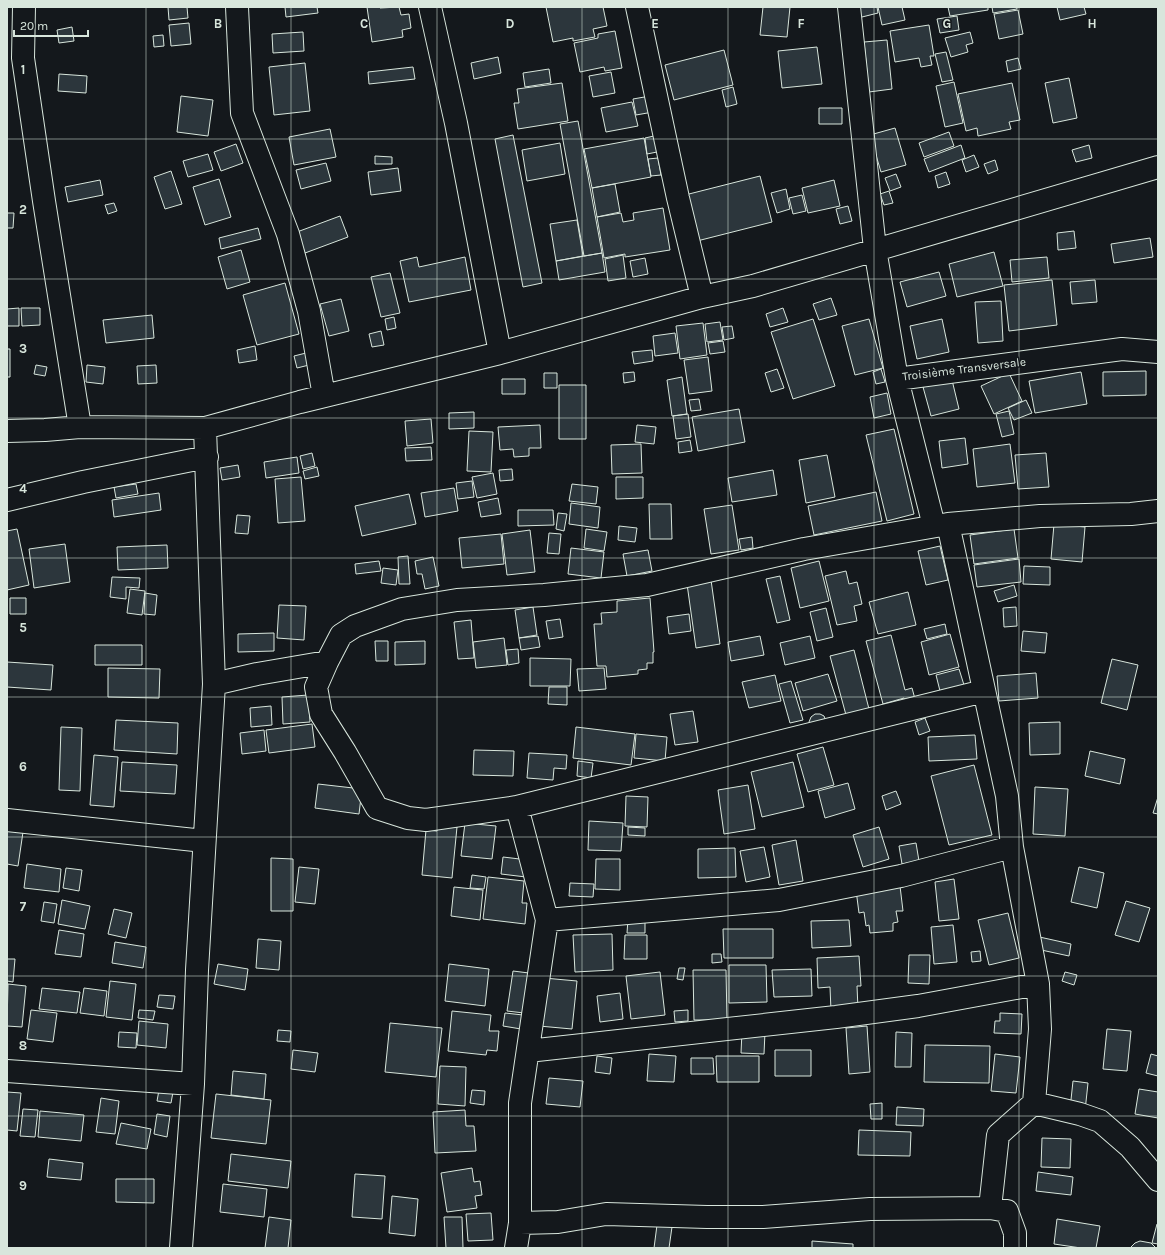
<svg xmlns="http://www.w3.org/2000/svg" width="1165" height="1255" font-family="Karla,sans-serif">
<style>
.building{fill:#2c363c;stroke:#d8e6dc}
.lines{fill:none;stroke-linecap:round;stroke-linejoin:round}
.minor-casing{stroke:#d8e6dc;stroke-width:24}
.minor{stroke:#14181c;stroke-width:22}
.grid{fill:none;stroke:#d8e6dc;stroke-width:1;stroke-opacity:0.55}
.labels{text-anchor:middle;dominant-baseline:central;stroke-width:3;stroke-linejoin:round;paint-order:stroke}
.street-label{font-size:12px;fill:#d8e6dc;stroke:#14181c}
.grid-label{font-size:13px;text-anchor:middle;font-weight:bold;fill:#d8e6dc;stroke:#14181c;stroke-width:3;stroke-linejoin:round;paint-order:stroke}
</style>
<rect width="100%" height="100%" fill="#14181c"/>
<path class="building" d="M168,7H187L188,18L169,20Z
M285,7H317L318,13L286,17Z
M367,7H380V8L399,7L401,15L409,14L411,28L402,30L403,37L372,42Z
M546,7H603L607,26L593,29L595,37L573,41V38L553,42Z
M763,7H790L787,37L760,35Z
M856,7H877L878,13L858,18Z
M878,7H902L905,20L882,25Z
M948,7H988V10L950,16Z
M992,7H1017V9L993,13Z
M1057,7H1084L1086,14L1060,20Z
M1018,10L1023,34L999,39L994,14Z
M957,16L959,30L940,33L937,19Z
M189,23L191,44L171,46L169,25Z
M929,25L934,56H930L932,65L921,67L919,58L895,62L890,31Z
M72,27L74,41L59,43L57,30Z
M615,31L622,68L605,71L604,67L580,72L574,43L598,38V34Z
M303,32L304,51L273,53L272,34Z
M970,32L973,43L966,45L968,52L951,57L945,38Z
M163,35L164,46L154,47L153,36Z
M887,40L892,89L869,92L864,42Z
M817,47L822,84L782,88L778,51Z
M724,50L733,85L674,100L665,65Z
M946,52L953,80L942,82L935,54Z
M498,57L501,73L474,79L471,63Z
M1018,58L1021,69L1008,72L1006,61Z
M305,63L310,111L274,115L269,67Z
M413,67L415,79L369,84L368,72Z
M549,69L551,83L525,87L523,73Z
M611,72L615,93L593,97L589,76Z
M59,74L87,76L86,93L58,91Z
M1069,78L1077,118L1053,123L1045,83Z
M954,82L963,123L945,127L936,86Z
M562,83L568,121L518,129L514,103H519L517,89Z
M1012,83L1020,120L1009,122L1011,129L978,136L977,128L966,131L958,94Z
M733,87L737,104L726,107L722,90Z
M181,96L213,100L208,136L177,132Z
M650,96L653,112L636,115L633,99Z
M632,102L638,126L606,132L601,108Z
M819,108H842V124H819Z
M578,121L602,253L584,256L560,124Z
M895,128L906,165L881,172L870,135Z
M330,129L336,157L294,165L289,137Z
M949,132L954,146L924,157L919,143Z
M513,135L542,283L523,287L495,139Z
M654,136L657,152L647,154L645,138Z
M644,138L651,177L592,188L584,149Z
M560,143L565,174L527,181L522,150Z
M236,144L243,163L221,171L214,152Z
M961,145L965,158L929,172L924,159Z
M1089,145L1092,158L1076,162L1072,150Z
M208,154L213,170L188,177L183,161Z
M974,155L979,167L966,172L962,160Z
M375,156L392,157V164H375Z
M658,158L661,175L651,176L648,159Z
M995,160L998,170L988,174L984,164Z
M326,163L331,181L301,189L296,170Z
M398,168L401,191L371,195L368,172Z
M171,171L182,204L165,209L154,177Z
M946,172L950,184L938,188L935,176Z
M896,174L901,187L890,191L885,178Z
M760,176L772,222L697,241L685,195Z
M219,179L231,217L205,225L193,187Z
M100,180L103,195L68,202L65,187Z
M834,180L840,206L808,213L802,188Z
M615,184L620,212L597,217L592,188Z
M786,189L790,209L777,213L771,193Z
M889,191L893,203L884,205L880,194Z
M802,195L806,211L793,214L789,198Z
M114,203L117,211L108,214L105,205Z
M848,206L852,221L840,224L836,209Z
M663,208L670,250L625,257V254L604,258L597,217L621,213L623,222L634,220L633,213Z
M7,213H14L13,228H7Z
M340,216L348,237L305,253L297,232Z
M577,220L583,256L556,261L550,224Z
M258,228L261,239L221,249L219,238Z
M1074,231L1076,248L1058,250L1057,233Z
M1150,238L1153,257L1114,263L1111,244Z
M241,250L250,282L227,289L218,257Z
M994,252L1003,286L957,297L949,264Z
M602,253L605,272L559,280L556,261Z
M623,255L626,278L608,281L605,259Z
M417,257L419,267L465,257L471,290L409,302L400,261Z
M1047,257L1049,278L1012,282L1010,260Z
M645,258L648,274L633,277L630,261Z
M939,272L946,296L907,307L900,282Z
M390,273L400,313L381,317L371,277Z
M1052,280L1057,325L1009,331L1004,285Z
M1095,280L1097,302L1072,304L1070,282Z
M285,283L299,334L257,345L243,295Z
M831,298L837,315L819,320L813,304Z
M341,299L349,331L329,336L320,304Z
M1001,301L1003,341L978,343L975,302Z
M19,308V326H7V309Z
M21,308H40V325L22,326Z
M783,308L788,322L770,327L766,314Z
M152,315L154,338L106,343L103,320Z
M394,317L396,328L387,330L385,319Z
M813,319L835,386L793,399L771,332Z
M869,319L883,368L855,375L842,326Z
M942,319L949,352L917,359L910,326Z
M720,322L723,340L707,342L705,324Z
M703,323L707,355L680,359L676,326Z
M732,326L734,338L724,340L722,327Z
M381,331L384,345L372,347L369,334Z
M675,333L678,353L655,356L653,336Z
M723,341L725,352L710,354L708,343Z
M255,346L257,360L239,363L237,350Z
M7,349H10V377H7Z
M652,350L653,361L634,364L632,352Z
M306,353L309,365L297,368L294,356Z
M708,357L712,391L689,394L684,360Z
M36,365L47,367L45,376L34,374Z
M87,365L105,367L103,384L86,382Z
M156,365L157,383L138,384L137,366Z
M777,369L784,388L771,392L765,373Z
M881,369L885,382L876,384L873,372Z
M1146,371V395L1103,396V372Z
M634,372L635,381L624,383L623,373Z
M1081,372L1087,404L1035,413L1029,381Z
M544,373H557V388H544Z
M1009,373L1022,401L994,414L981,386Z
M682,377L687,414L672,416L667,380Z
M502,379H525V394H502Z
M952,380L959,409L931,416L923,387Z
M559,385H586V439H559Z
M887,393L891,414L874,418L870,397Z
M699,399L701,410L691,411L689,400Z
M1026,400L1032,413L1014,420L1008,408Z
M739,409L745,442L698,451L692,417Z
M1009,411L1014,434L1002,437L996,414Z
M474,412V428L449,429V413Z
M688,414L691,437L676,439L673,416Z
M431,419L433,443L407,446L405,421Z
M540,425L541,448H529V456L514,457L513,449L500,450L498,427Z
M637,425L656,427L654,444L635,442Z
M894,429L914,514L887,521L866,435Z
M469,431L493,432L491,472L467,471Z
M965,438L968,464L942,468L939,441Z
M690,440L692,451L679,453L678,442Z
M641,444L642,473L612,474L611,445Z
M1010,444L1015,483L977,487L973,449Z
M431,447L432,460L406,461L405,448Z
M312,453L315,466L303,469L300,456Z
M1046,453L1049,487L1018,489L1015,455Z
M827,455L835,497L806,503L799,460Z
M297,457L299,473L266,478L264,462Z
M238,465L240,477L222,480L220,468Z
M317,467L319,476L305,479L303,471Z
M512,469L513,480L500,481L499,470Z
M773,470L777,495L732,502L728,478Z
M493,473L497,494L477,498L472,477Z
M301,477L305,521L278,523L275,479Z
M616,477H643V498L616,499Z
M472,481L474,497L458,499L456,483Z
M136,484L138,494L116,498L114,487Z
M572,484L598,487L596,504L569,501Z
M454,488L458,511L425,517L421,493Z
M876,492L882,521L814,535L808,506Z
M159,493L161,510L114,517L112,500Z
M409,494L416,524L362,536L355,506Z
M498,498L501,514L481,517L478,502Z
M571,503L600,507L598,528L569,524Z
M649,504H671L672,539H650Z
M732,505L739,550L711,554L704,509Z
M518,510H553L554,525L518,526Z
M558,513L567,514L564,531L556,529Z
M237,515L250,516L248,534L235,533Z
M1054,524L1085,527L1082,562L1051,559Z
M619,526L637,528L635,542L618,540Z
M17,529L29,585L7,590V531Z
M586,529L607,532L604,551L584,548Z
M1014,529L1018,558L974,564L970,535Z
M530,530L535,572L507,575L502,534Z
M549,533L561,534L559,554L547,553Z
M501,534L504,564L462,568L459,538Z
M752,537L753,548L741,550L739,539Z
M65,544L70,582L34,588L29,549Z
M167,545L168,568L118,570L117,547Z
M940,546L948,580L926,585L918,551Z
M571,548L604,552L601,578L568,574Z
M648,550L652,571L627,576L623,554Z
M408,556L410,584H399L398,557Z
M433,557L439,586L425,589L422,574H417L415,561Z
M1019,559L1021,582L977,587L974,565Z
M379,561L381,571L356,574L355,564Z
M819,561L829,601L800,608L791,568Z
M1024,566L1050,567V585L1023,584Z
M383,568L398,570L396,585L381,583Z
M846,571L849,584L857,582L862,604L854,606L857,621L837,625L825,576Z
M780,576L790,620L777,623L766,579Z
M112,577L140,578L139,588L126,587V599L110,597Z
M711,580L720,644L696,648L687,584Z
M1014,585L1017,596L998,602L994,591Z
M130,589L145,591L142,615L127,613Z
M908,592L916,625L878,634L869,602Z
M145,593L157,595L155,615L144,614Z
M10,598H26V614H10Z
M650,598L654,652H653V663H647V669L638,670V674L607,677L606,666H597L594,624H602L601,613L617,612V601Z
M279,605L306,606L304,640L277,638Z
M533,607L537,635L519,638L515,610Z
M1016,607L1017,626L1004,627L1003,608Z
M826,608L833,637L817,641L810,612Z
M689,614L691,631L669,634L667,617Z
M560,619L563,637L549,639L546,621Z
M471,620L474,658L458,659L454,622Z
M945,624L947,634L927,639L924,629Z
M1023,631L1047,633L1045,653L1021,651Z
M274,633V651L238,652V634Z
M950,634L959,667L929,675L921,642Z
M891,635L905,690L912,688L915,699L905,701L904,698L883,704L866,641Z
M538,636L540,647L521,650L519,638Z
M760,636L764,655L731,661L728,642Z
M810,636L815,658L785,665L780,643Z
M504,638L507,665L476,668L473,642Z
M375,641H388V661H376Z
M425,641V664L395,665V642Z
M95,645H142V665H95Z
M518,649L519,663L508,665L506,650Z
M854,650L869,709L846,715L830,656Z
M530,658L571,659L570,686H530Z
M1112,659L1138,665L1127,710L1101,703Z
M7,662L53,665L51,690L7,687Z
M108,668L160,669L159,698L108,697Z
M604,668L606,689L579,691L577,669Z
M959,669L964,685L940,691L936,675Z
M1036,673L1038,698L999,701L997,676Z
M828,674L837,701L803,711L795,683Z
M775,675L781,701L749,708L742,682Z
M791,681L803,720L790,723L779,684Z
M549,687H567V705L548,704Z
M308,695L310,722L283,724L282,697Z
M271,706L272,725L251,727L250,708Z
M693,711L698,742L675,745L670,714Z
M815,714H820L824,716L826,721L811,726L809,722L811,717Z
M925,718L930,731L919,735L915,722Z
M116,720L178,723L177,754L114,750Z
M1060,722V754L1030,755L1029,723Z
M312,724L315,747L269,753L266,730Z
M61,727L82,728L80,791L59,790Z
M576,727L635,734L631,765L573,758Z
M264,730L266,751L242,754L240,733Z
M636,734L667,737L665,761L634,758Z
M975,735L977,759L929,761L928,737Z
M823,747L834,785L808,792L797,754Z
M474,750L514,751L513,776L473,775Z
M1090,751L1125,759L1120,784L1085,776Z
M529,753L567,755L566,769L554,768L553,780L527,778Z
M94,755L118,757L114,807L90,805Z
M578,761L593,763L591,778L577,776Z
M122,762L177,765L175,794L120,791Z
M793,762L804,807L762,817L751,772Z
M974,765L992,835L949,845L931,776Z
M848,783L855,809L825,818L818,791Z
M318,784L362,789L359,814L315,808Z
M748,785L755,829L724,834L718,790Z
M1035,787L1068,789L1065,836L1033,834Z
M896,791L901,804L886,810L882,796Z
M626,796L648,797L647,827L625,826Z
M1158,797V814L1153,813Z
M589,821L623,823L621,851L588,850Z
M465,823L496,826L492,859L461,856Z
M437,825L457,827L452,878L422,875L426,830L437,831Z
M628,827L645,828V836L628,835Z
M879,827L889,859L863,867L853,835Z
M7,830L23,832L18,866L7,864Z
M796,840L803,881L779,885L772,845Z
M916,843L919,861L902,864L899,846Z
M764,847L770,877L746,882L740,851Z
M735,848L736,877L698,878V849Z
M503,857L528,860L526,877L501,874Z
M271,858L293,859V911H271Z
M596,859H620V890L595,889Z
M27,864L61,869L59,892L24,888Z
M299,867L319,869L315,904L295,902Z
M1079,867L1104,873L1097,908L1071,902Z
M66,868L82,870L79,891L63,888Z
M472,875L486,877L484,889L470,888Z
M488,877L524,881L522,903H527L525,924L483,919Z
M954,879L959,919L939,921L935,882Z
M570,883L594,884L593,897L569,896Z
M900,886L903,911H896L898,922L893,923V931L870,933L869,925L866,926L864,912L859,913L856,890Z
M454,887L483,890L480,920L451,916Z
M62,900L90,906L85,929L58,924Z
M1126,901L1150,908L1139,942L1115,935Z
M44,902L57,904L54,923L41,921Z
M114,909L132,913L126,938L108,934Z
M1008,913L1019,958L989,965L978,920Z
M628,919H645V933H627Z
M849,920L851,946L812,948L811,921Z
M953,925L957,962L934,964L931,927Z
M723,929H773V958H724Z
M59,930L84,934L81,957L55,954Z
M612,934L613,970L575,972L573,935Z
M625,935H647V959H624Z
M1035,936L1071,944L1069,956L1032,948Z
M258,939L281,941L279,970L256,968Z
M115,942L146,947L143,968L112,963Z
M980,951L981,961L972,962L971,952Z
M712,954H721L722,962L712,963Z
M909,955H930L929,984L908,983Z
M859,956L861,986H857L858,1009L831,1011L830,987L818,988L817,958Z
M7,959H15L13,982L7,981Z
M218,964L248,969L245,990L214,984Z
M449,964L489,969L485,1006L445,1001Z
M729,965H766L767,1002L729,1003Z
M679,968H685L683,980L677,979Z
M811,969L812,996L774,997L772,970Z
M693,970H726L727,1020H694Z
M513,971L529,973L524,1013L507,1011Z
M660,972L665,1015L631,1019L626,976Z
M1065,972L1077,975L1074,985L1062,981Z
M544,978L577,981L572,1029L539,1026Z
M110,981L136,984L132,1020L106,1017Z
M8,984L26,986L22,1027L7,1026Z
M42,988L80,992L77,1013L39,1009Z
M84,988L107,991L104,1016L80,1013Z
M620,993L623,1019L600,1022L597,996Z
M159,995L175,996L173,1009L157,1007Z
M31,1010L57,1013L53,1042L27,1039Z
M139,1010L155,1011L153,1020L138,1018Z
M688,1010V1021L675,1022L674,1011Z
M452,1011L491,1015L489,1031H499L497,1051L487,1050L486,1055L448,1051Z
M505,1013L523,1015L521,1029L503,1026Z
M1000,1013L1022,1014L1021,1034L994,1033L995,1021H1000Z
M139,1021L168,1024L166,1048L137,1045Z
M390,1023L442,1028L436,1077L385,1072Z
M867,1026L870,1072L849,1074L846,1028Z
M1107,1029L1131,1031L1127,1071L1103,1069Z
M278,1030L291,1031L290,1042L277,1041Z
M742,1031L765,1032L764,1054L741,1053Z
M119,1032L137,1033L136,1048L118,1047Z
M896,1032L912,1033L911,1067H895Z
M925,1045L990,1046L989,1083L924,1082Z
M293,1050L318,1053L315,1072L291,1069Z
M775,1050H811V1076H775Z
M649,1054L676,1056L674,1082L647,1081Z
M995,1054L1020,1057L1016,1093L991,1091Z
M1151,1054L1158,1056V1076L1146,1073Z
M597,1056L612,1058L610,1074L595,1072Z
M716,1056H759V1082H717Z
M691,1058H713L714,1074H691Z
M440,1066L466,1067L465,1106L438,1104Z
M233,1071L266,1074L264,1099L231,1095Z
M549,1078L583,1081L580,1107L546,1104Z
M1073,1081L1088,1083L1085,1111L1070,1109Z
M1139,1089L1158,1092V1118L1135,1114Z
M159,1090L173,1092L171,1103L157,1101Z
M472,1090L485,1091L484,1105L470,1103Z
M7,1092L21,1093L17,1131L7,1130Z
M216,1094L271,1100L266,1144L211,1138Z
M101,1098L119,1101L115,1134L96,1132Z
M882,1103V1119H871L870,1104Z
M897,1107L924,1109L923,1126L896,1125Z
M23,1109L38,1110L35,1137L20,1136Z
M465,1110L466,1126H474L476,1151L435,1153L433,1112Z
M40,1111L84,1115L81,1141L38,1137Z
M157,1114L170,1116L167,1137L154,1134Z
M121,1123L151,1129L147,1149L116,1144Z
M859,1130L911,1132L910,1156L858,1155Z
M1042,1138L1071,1139L1070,1168L1041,1167Z
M231,1154L291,1161L288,1188L228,1181Z
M49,1159L83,1163L81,1180L47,1177Z
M472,1168L474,1182L480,1181L482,1195L475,1196L477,1208L447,1212L441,1173Z
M1038,1172L1073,1177L1071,1195L1036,1191Z
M355,1174L385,1176L382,1219L352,1217Z
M116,1179H154V1203L116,1202Z
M223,1184L267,1189L264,1217L220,1212Z
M392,1196L418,1199L415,1236L389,1233Z
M491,1213L493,1240L468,1241L466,1214Z
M269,1217L291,1220L288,1248H265Z
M444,1217H462L463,1248H446Z
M1057,1219L1100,1226L1096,1248H1081L1054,1244Z
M1157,1224L1158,1225V1244L1152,1243Z
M657,1225L672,1227L669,1248H654Z
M812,1241L853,1244V1248H812Z
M1140,1241L1151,1243L1156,1248H1130L1135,1243Z"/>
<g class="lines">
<g class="minor-casing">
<path id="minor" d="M24,7L23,58L44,201L80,427
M237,7L242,113L288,234L309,311L324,396
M430,7L456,123L500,353
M637,7L678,198L702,297
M849,7L875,249L897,379L934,526
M897,379L1122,349L1158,352
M7,431L45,430L80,427L205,428L300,402L500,353L702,297L753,286L1158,167
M7,500L83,482L207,457
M948,524L1007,796L1012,847L1038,984L1040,1029L1034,1103L998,1135L990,1208L1007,1211L1015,1233V1248
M214,684L257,674L327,662
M984,691L517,807L426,820L408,818L377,808L345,752L321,714L316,687L327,662L341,635L355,626L402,609L457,600L544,595L647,585L804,549L948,524L1040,516L1131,514L1158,511
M517,807L547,920L520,1103V1223
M7,820L204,841
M547,920L779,900L901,876L1012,847
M528,1051L836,1017L918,1006L1038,984
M7,1071L193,1084
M1034,1103L1080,1114L1100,1121L1130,1147L1158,1180
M181,1248L193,1084L197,970L214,684L205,428
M516,1248L520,1223L558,1222L606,1214L707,1217H763L870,1209L990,1208"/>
</g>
<use href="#minor" class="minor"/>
</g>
<path class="grid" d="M146,7V1248M291,7V1248M437,7V1248M582,7V1248M728,7V1248M874,7V1248M1019,7V1248M7,139H1158M7,279H1158M7,418H1158M7,558H1158M7,697H1158M7,837H1158M7,976H1158M7,1116H1158"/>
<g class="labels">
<g class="street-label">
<text transform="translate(964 369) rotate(-7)">Troisième Transversale</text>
</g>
</g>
<g class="grid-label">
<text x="218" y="28">B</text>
<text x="364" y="28">C</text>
<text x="510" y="28">D</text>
<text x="655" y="28">E</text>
<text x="801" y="28">F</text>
<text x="947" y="28">G</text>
<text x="1092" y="28">H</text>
<text x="23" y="74">1</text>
<text x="23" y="214">2</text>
<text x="23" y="353">3</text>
<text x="23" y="493">4</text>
<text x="23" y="632">5</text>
<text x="23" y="771">6</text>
<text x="23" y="911">7</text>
<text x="23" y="1050">8</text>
<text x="23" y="1190">9</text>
</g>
<rect width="1165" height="1255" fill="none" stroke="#d8e6dc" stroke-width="16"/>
<path d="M14 30v6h74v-6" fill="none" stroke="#d8e6dc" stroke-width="2"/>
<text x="20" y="30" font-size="12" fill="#d8e6dc" stroke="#14181c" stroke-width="3" paint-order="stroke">20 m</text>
</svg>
